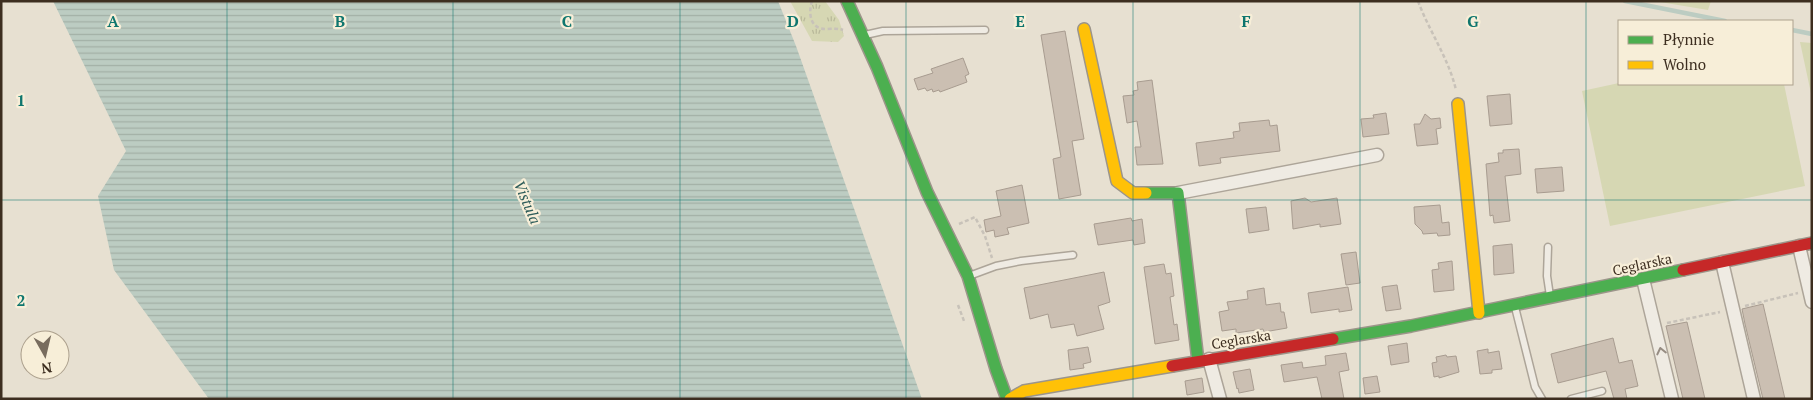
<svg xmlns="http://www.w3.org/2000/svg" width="1813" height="400" font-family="'PT Serif',serif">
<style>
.green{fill:#d6d7b3}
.park{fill:url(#park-tufts)}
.water{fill:url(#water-rules)}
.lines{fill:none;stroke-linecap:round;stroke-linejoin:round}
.stream{stroke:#bcccc2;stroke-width:4.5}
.building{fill:#cbbfb2;stroke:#a89c90}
.lane-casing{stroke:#ada599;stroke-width:9}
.street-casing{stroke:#ada599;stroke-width:15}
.fast-casing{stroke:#9c958a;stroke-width:14}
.slow-casing{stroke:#9c958a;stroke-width:14}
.jam-casing{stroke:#9c958a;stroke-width:14}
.path{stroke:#c8c2b9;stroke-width:2.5;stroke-dasharray:4 2.5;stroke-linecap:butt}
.lane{stroke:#efebe3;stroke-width:6}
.street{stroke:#efebe3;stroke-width:12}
.fast{stroke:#4caf50;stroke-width:11}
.slow{stroke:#ffc107;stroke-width:11}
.jam{stroke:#c62828;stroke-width:11}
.oneway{stroke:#968c82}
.grid{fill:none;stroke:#0f766e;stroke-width:1;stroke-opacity:0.55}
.labels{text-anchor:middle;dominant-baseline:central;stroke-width:4.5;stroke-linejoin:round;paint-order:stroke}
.street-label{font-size:14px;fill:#3d2e20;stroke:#f7eed8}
.water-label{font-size:15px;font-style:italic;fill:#2f5d5a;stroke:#f7eed8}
.grid-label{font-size:16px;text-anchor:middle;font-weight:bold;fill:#0f766e;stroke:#f7eed8;stroke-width:4.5;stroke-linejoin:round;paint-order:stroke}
</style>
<defs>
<pattern id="park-tufts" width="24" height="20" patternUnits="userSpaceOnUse" patternTransform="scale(1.25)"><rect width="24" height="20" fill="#d6d7b3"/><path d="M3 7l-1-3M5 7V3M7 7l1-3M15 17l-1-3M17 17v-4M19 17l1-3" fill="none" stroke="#b9b99a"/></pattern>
<pattern id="water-rules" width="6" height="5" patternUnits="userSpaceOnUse" patternTransform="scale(1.25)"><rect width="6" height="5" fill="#bcccc2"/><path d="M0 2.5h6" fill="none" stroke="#a2b0a6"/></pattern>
</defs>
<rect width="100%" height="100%" fill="#e7e0d1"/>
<path class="green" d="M1654,1H1711L1708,10Z
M1800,42L1812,43V98Z
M1619,83L1784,84L1805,186L1610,226L1582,91Z"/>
<path class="park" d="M790,1H825L839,20L844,36L838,42L812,41Z"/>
<path class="water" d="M53,1H778L796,46L922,399H209L114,270L98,196L126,151Z"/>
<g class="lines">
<path class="stream" d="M1625,1L1725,21
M1792,30L1812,34"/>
</g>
<path class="building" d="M1065,31L1084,139L1072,141L1081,195L1059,199L1053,159L1061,157L1041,35Z
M963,58L969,74L965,76L967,82L940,92L939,90L933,92L932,89L927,91L925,88L918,90L914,79L933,73L931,69Z
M1152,80L1163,164L1137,165L1135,147H1141L1137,121L1127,123L1123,96L1134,95L1133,91L1138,90L1137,82Z
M1510,94L1512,124L1490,126L1487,96Z
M1386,113L1389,134L1363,137L1361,119L1374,118L1373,115Z
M1425,114L1431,119L1440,118L1441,128L1436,129L1438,144L1417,146L1414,124H1420Z
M1269,120L1270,126L1277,125L1280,151L1220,158L1221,163L1199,166L1196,143L1234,138L1233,132L1240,131L1239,123Z
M1519,149L1521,174L1505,176L1510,221L1494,223L1493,215L1490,216L1486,164L1499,162L1498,153H1503V150Z
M1562,167L1564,191L1537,193L1535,169Z
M1022,185L1029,223L1007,228L1009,234L995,237L994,230L986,232L984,220L1001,216L996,191Z
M1305,198L1311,202L1337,198L1341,224L1320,227V224L1293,229L1291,201Z
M1440,205L1442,223L1449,222L1450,235L1438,236L1437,233L1423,234L1422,231L1415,224L1414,207Z
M1266,207L1269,230L1249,233L1246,209Z
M1131,218L1132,221L1142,219L1145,243L1134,245L1133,240L1098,245L1094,224Z
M1512,244L1514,273L1494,275L1493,246Z
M1356,252L1360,283L1346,285L1341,254Z
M1452,261L1454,290L1434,292L1432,270L1439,269L1438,263Z
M1164,264L1166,274L1171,273L1174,296L1170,297L1174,325L1177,324L1179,340L1155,344L1144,267Z
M1104,272L1110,302L1098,306L1104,329L1077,336L1074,324L1051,328L1048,314L1030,319L1024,288Z
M1397,285L1401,309L1386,311L1382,287Z
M1348,287L1352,310L1339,312V309L1311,313L1308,293Z
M1264,288L1266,305L1280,303L1281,312H1284L1287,328L1264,332L1263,329L1236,333V329L1222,331L1219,312L1229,310L1227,302L1248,299L1247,291Z
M1763,304L1785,399H1763L1745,324L1742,309Z
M1687,322L1705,399H1683L1666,326Z
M1613,338L1619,363L1632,360L1638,386L1625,389L1627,399H1614L1606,371L1558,383L1551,354Z
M1407,343L1409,362L1391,365L1388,346Z
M1088,347L1091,362L1083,364L1084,368L1070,370L1068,350Z
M1488,349V353L1499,351L1502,369L1492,370V373L1480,374L1477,351Z
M1346,353L1349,370L1339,372L1344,399H1322L1317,377L1284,382L1281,365L1302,362L1303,368L1326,365L1325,356Z
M1446,355L1447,357L1456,356L1459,372L1439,378V376L1434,377L1432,363L1437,362L1436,357Z
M1250,369L1254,390L1239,393L1238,388L1237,389L1233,372Z
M1377,376L1380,392L1365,394L1363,378Z
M1202,378L1204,392L1187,395L1185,381Z"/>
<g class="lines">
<g class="lane-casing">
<path id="lane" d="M865,35L883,31L985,30
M1548,247L1547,276L1550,296
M969,276L996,266L1021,261L1073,255
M1515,307L1535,387L1542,399
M1571,399L1602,391"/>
</g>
<g class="street-casing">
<path id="street" d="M1178,193L1377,155
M1799,246L1812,302
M1722,262L1754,399
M1643,279L1672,399
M1209,359L1220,399"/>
</g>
<g class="fast-casing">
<path id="fast" d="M847,1L877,67L927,192L968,276L996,369L1007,399
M1146,193H1178L1198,361
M1333,339L1411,326L1683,270"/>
</g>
<g class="slow-casing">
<path id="slow" d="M1084,29L1117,181L1133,193H1146
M1458,104L1479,313
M1010,399L1024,391L1172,366"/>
</g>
<g class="jam-casing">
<path id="jam" d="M1683,270L1812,243
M1172,366L1333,339"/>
</g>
<path class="path" d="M812,1C808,13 810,30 827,29C833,29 837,28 843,30
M1418,1C1429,31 1449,59 1456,90
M959,224L975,217L985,236L992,258
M958,305L964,321
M1745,306L1798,293
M1667,323L1720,312"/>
<use href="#lane" class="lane"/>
<use href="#street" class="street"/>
<use href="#fast" class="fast"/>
<use href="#slow" class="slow"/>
<use href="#jam" class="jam"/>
</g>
<defs><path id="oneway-chevron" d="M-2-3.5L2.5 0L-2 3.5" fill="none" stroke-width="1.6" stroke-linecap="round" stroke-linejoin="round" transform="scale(1.25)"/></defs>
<use class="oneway" href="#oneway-chevron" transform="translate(1661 351) rotate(-103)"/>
<path class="grid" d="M227,1V399M453,1V399M680,1V399M906,1V399M1133,1V399M1360,1V399M1586,1V399M1,200H1812"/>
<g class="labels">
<g class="street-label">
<text transform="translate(1642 264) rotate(-12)">Ceglarska</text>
<text transform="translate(1241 339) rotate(-9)">Ceglarska</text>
</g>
<g class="water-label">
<text transform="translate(528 202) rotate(67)">Vistula</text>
</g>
</g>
<g class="grid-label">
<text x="113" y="27">A</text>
<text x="340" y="27">B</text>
<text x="567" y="27">C</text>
<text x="793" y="27">D</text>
<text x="1020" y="27">E</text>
<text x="1246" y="27">F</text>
<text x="1473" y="27">G</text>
<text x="21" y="106">1</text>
<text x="21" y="306">2</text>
</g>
<rect width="1813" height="400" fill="none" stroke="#3d2e20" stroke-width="5"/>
<rect x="1618" y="20" width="175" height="65" fill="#f7eed8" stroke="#ada18e"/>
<rect x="1628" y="36" width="25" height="8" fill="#4caf50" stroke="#ada18e"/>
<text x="1663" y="45" font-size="15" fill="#3d2e20">Płynnie</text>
<rect x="1628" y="61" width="25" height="8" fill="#ffc107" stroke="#ada18e"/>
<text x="1663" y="70" font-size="15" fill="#3d2e20">Wolno</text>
<g transform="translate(45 355) rotate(172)"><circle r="24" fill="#f7eed8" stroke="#ada18e"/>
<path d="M0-4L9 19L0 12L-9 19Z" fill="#786c5e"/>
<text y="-8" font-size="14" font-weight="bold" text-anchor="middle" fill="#3d2e20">N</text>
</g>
</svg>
